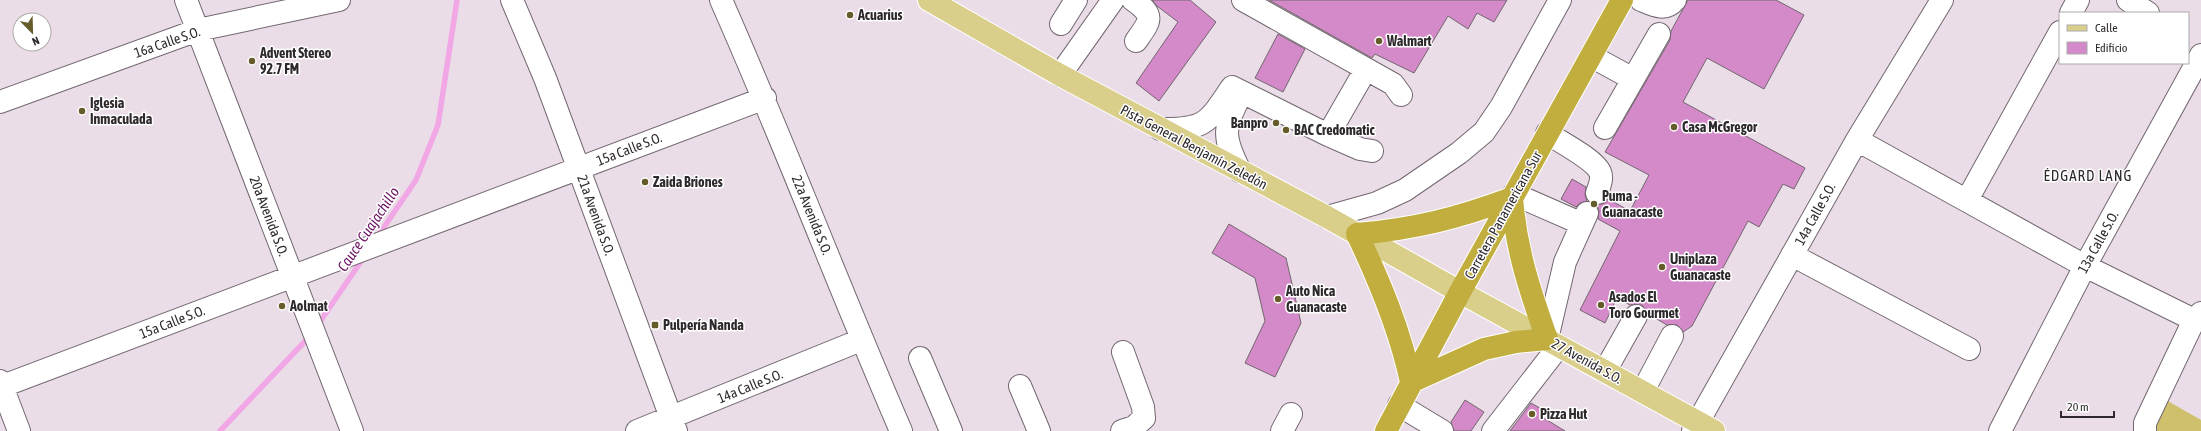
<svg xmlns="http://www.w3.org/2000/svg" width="2201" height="431" font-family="'Asap Condensed',sans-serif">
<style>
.green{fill:#cec06c}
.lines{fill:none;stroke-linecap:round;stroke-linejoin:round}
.stream{stroke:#f1a6e5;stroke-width:5.5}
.building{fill:#d48ac8;stroke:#72666f}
.minor-casing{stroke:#726770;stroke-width:24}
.major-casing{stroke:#fff;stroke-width:24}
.highway-casing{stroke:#fff;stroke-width:24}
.minor{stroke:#fff;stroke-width:22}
.major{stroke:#dace8b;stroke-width:22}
.highway{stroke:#c1ae3e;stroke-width:22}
.poi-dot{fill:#655c29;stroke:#fff;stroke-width:1.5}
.labels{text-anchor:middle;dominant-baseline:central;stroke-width:3;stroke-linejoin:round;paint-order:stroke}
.poi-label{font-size:14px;font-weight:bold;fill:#2e292d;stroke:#fff;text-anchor:start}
.street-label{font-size:14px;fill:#2e292d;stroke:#fff}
.neighbourhood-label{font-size:15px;letter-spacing:1px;fill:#2e292d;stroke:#fff}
.water-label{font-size:15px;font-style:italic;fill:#6a1262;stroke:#fff}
</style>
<rect width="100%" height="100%" fill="#eadde7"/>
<path class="green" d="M2166,400L2201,420V431H2153Z"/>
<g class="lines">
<path class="stream" d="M378,236L416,180L438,125L457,0
M317,326L364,257
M220,431L310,336"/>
</g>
<path class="building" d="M1152,0H1190L1216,22L1159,101L1136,83L1178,22L1157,6Z
M1269,0H1507L1494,22L1477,13L1468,29L1448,16L1414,73L1375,54L1372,58Z
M1688,0H1776L1804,15L1764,89L1707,58L1683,102L1805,168L1794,189L1783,184L1759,227L1748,221L1692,326L1683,332L1677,325H1667L1648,314L1642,305H1630L1617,298L1605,323L1580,310L1620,231L1598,219L1599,211L1597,205L1605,203L1608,199L1630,211L1649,175L1605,152L1670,40L1671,31Z
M1278,34L1305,49L1283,92L1255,78Z
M1572,179L1586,187L1585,195L1587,201L1580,203L1576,207L1561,199Z
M1229,224L1286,258L1301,323L1275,377L1245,363L1265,321L1255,278L1212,253Z
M1465,400L1484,412L1471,431H1454L1451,422Z
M1531,403L1545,411L1542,417L1565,431H1510Z"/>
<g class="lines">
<g class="minor-casing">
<path id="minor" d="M186,0L352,431
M512,0L545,78L676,431
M721,0C784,142 839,288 901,431
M1133,0C1156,16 1150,21 1136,41
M1243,0L1393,84L1401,95
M1641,0C1653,5 1665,12 1675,0
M2128,0L2148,13
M2071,13L2078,0
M1061,24L1076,0
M1591,56L1633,79
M1060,75L1113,0
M0,102L198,30L339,0
M1605,128L1659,34
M1160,129C1205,130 1208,123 1232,87L1328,135L1360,149L1372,151
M1547,133C1560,142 1594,159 1600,172C1603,179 1599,187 1597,193
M1328,135L1366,69
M1857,140L2085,266L2194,320
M1240,171C1221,134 1224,128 1242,92
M1514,194L1580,223
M1967,200L2060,32
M1327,217L1377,203L1405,190L1459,153L1484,132L1501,107L1560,0
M1792,255L1969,349
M1547,339L1565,262L1587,213
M920,358L951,431
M1605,371L1636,316
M0,381L19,431
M1020,386L1039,431
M0,387L765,98
M1643,391L1672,336
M1399,405L1442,431
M637,431L861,340
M1122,431L1134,427L1144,418L1143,407L1123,352
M1282,431L1291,414
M1493,431L1559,346
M1693,431L1857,140L1942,0
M2000,431L2085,266L2201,55
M2145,431V423L2194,320L2201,313"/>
</g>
<g class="major-casing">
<path id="major" d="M929,0L1060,75L1327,217L1460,292L1714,431"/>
</g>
<g class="highway-casing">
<path id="highway" d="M1411,382C1400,330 1380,282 1357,234C1415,229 1458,218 1512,198
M1411,382L1484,349L1516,342L1547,339C1530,291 1516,250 1512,198
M1386,431L1460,292L1622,0"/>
</g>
<use href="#minor" class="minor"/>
<use href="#major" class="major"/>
<use href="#highway" class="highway"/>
</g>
<g class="poi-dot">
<circle cx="850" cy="15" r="4"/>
<circle cx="1379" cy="41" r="4"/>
<circle cx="252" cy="61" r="4"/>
<circle cx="82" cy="111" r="4"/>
<circle cx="1276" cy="123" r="4"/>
<circle cx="1674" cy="127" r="4"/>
<circle cx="1286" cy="130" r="4"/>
<circle cx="645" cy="182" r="4"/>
<circle cx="1594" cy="204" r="4"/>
<circle cx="1662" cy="267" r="4"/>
<circle cx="1278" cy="299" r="4"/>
<circle cx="1601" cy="305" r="4"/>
<circle cx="282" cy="306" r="4"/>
<rect x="651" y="321" width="8" height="8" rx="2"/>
<circle cx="1532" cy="414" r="4"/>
</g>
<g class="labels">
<g class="poi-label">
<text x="858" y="15">Acuarius</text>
<text x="1387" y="41">Walmart</text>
<text x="260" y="53">Advent Stereo<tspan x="260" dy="16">92.7 FM</tspan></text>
<text x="90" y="103">Iglesia<tspan x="90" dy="16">Inmaculada</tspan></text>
<text x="1268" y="123" text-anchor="end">Banpro</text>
<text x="1682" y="127">Casa McGregor</text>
<text x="1294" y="130">BAC Credomatic</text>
<text x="653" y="182">Zaida Briones</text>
<text x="1602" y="196">Puma -<tspan x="1602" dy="16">Guanacaste</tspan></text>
<text x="1670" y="259">Uniplaza<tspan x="1670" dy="16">Guanacaste</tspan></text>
<text x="1286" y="291">Auto Nica<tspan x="1286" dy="16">Guanacaste</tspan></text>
<text x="1609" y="297">Asados El<tspan x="1609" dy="16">Toro Gourmet</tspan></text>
<text x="290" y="306">Aolmat</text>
<text x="663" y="325">Pulpería Nanda</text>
<text x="1540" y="414">Pizza Hut</text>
</g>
<g class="street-label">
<text transform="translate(167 42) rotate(-19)">16a Calle S.O.</text>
<text transform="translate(1194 147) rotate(28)">Pista General Benjamín Zeledón</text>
<text transform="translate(629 149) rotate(-21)">15a Calle S.O.</text>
<text transform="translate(1815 214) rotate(-61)">14a Calle S.O.</text>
<text transform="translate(596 215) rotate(70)">21a Avenida S.O.</text>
<text transform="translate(812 215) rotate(68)">22a Avenida S.O.</text>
<text transform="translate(1503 215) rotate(-61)">Carretera Panamericana Sur</text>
<text transform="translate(269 216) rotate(69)">20a Avenida S.O.</text>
<text transform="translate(2098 242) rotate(-61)">13a Calle S.O.</text>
<text transform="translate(172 322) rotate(-21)">15a Calle S.O.</text>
<text transform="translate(1587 361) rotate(29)">27 Avenida S.O.</text>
<text transform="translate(750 386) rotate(-22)">14a Calle S.O.</text>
</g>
<g class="neighbourhood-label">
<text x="2088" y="175">ÉDGARD LANG</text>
</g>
<g class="water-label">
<text transform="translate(368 229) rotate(-56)">Cauce Cuajachillo</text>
</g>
</g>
<rect x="2059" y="12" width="130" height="52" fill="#ffffff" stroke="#aba9ab"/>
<rect x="2067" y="25" width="20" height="6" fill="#dace8b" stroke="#aba9ab"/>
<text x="2095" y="32" font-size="12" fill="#2e292d">Calle</text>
<rect x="2067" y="42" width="20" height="12" fill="#d48ac8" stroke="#aba9ab"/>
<text x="2095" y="52" font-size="12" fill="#2e292d">Edificio</text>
<g transform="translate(32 32) rotate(157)"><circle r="19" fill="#ffffff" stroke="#aba9ab"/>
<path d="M0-3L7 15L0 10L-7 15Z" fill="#655c29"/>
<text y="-6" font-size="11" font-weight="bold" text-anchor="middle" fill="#2e292d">N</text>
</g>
<path d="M2061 411v6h53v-6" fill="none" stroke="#2e292d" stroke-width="2"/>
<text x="2067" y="411" font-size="12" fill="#2e292d" stroke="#ffffff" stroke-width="3" paint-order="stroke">20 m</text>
</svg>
